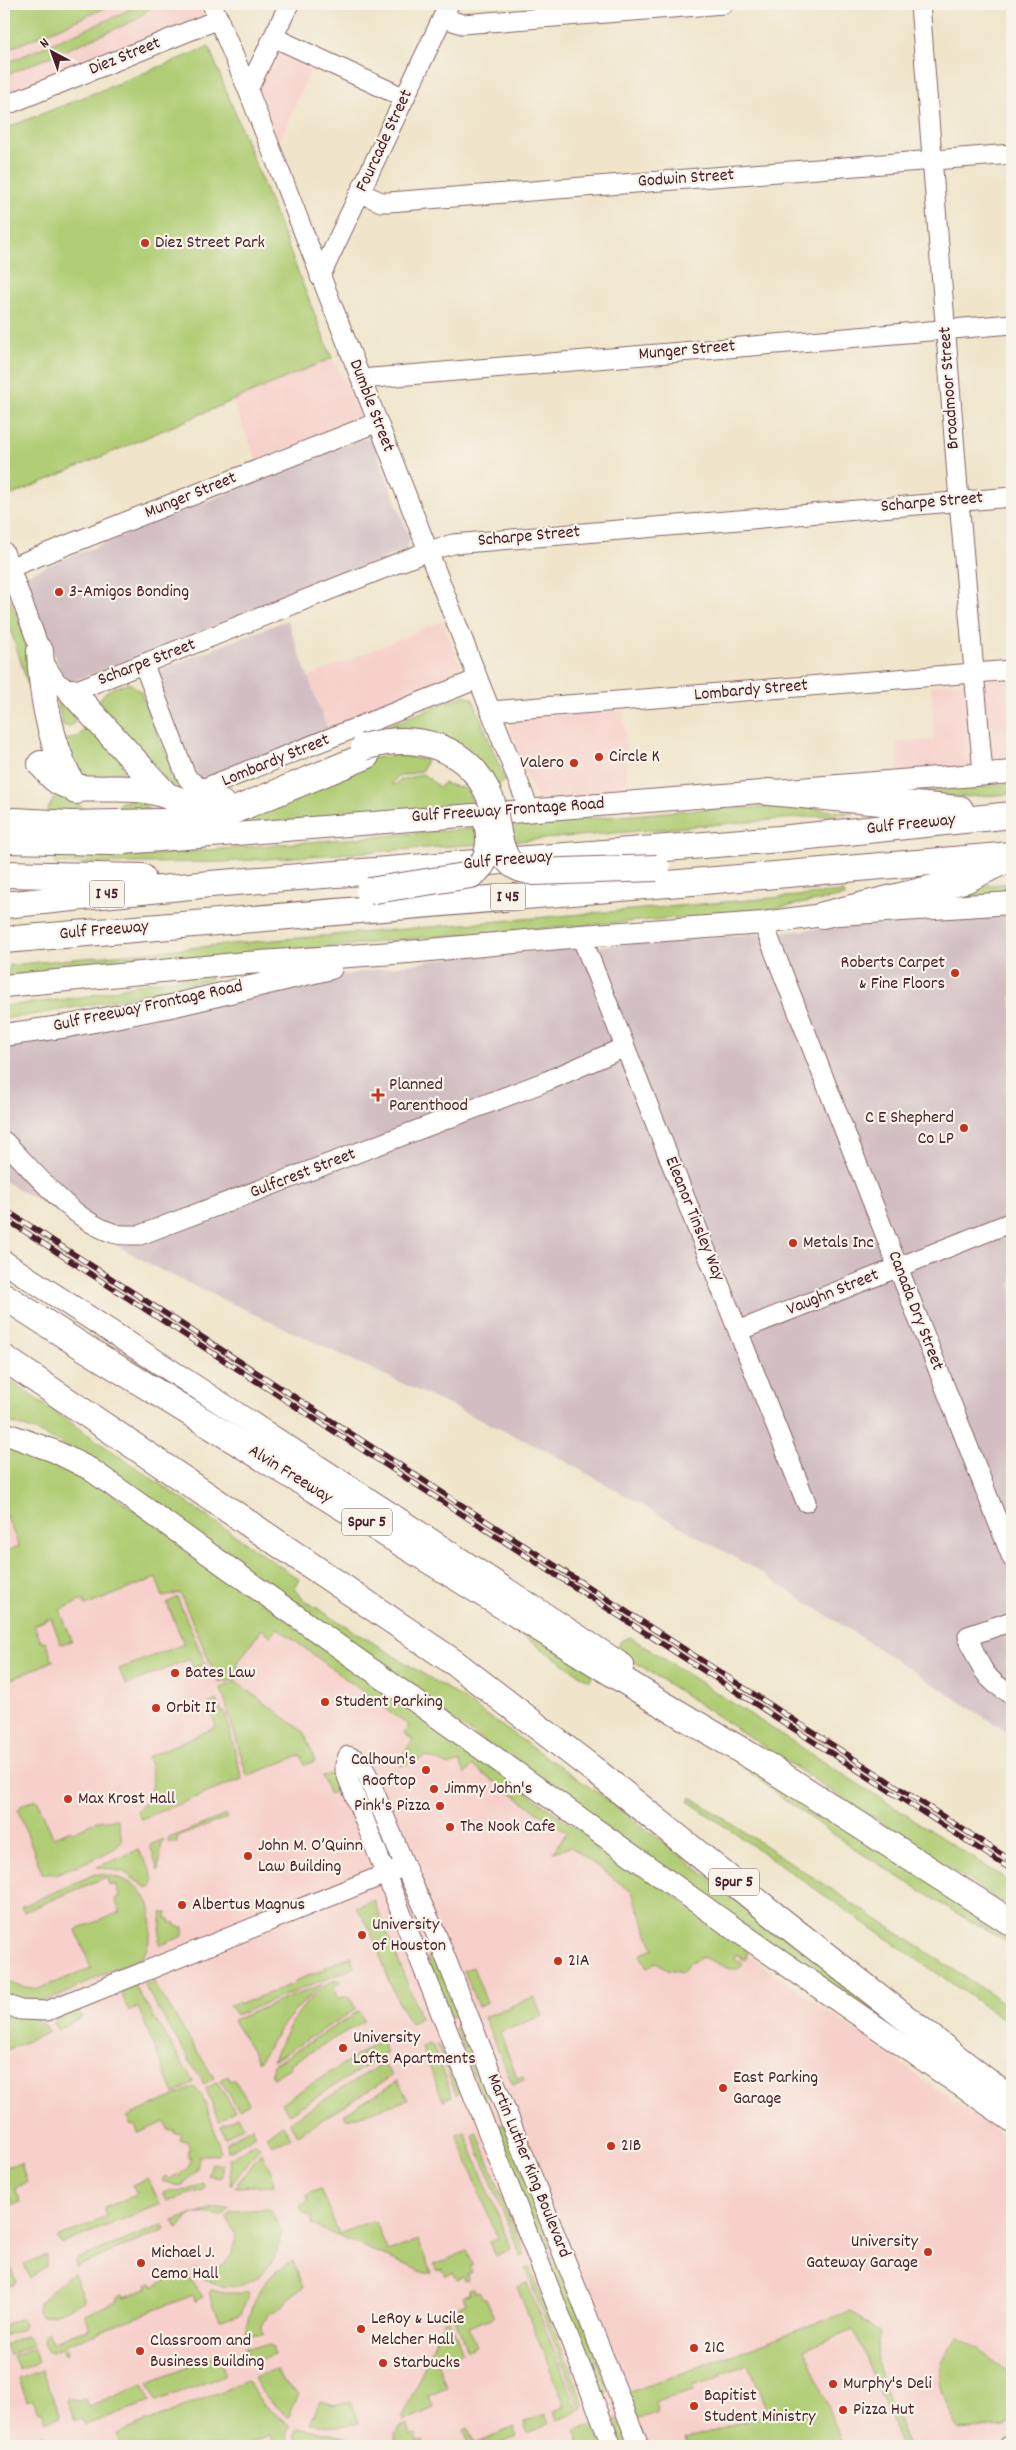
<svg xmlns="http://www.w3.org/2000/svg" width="1016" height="2450" font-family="Dekko,sans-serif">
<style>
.built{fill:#f7d0cb}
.industrial{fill:#d2bec2}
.green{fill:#b0cd74;stroke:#7d7650}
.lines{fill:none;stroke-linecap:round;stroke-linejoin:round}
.minor-casing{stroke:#846463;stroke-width:21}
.major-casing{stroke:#846463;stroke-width:24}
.highway-casing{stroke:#846463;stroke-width:28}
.minor{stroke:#fff;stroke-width:19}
.major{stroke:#fff;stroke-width:22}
.highway{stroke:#fff;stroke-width:26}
.rail-casing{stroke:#4a1f2b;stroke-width:5.5}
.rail{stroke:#f7f3e8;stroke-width:4;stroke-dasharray:11;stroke-linecap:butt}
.highway-bridge-casing{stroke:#846463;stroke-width:28;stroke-linecap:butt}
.highway-bridge{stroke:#fff;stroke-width:26}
.poi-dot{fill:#c8321e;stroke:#f7f3e8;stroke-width:2}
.labels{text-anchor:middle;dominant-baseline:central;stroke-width:4.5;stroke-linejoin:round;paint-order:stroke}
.shield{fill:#f7f3e8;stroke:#7e5f64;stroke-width:1}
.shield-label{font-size:16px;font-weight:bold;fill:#4a1f2b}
.street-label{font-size:18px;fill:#4a1f2b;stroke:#f7f3e8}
.poi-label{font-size:18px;fill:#4a1f2b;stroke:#f7f3e8;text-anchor:start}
</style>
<rect width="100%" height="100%" fill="#f7f3e8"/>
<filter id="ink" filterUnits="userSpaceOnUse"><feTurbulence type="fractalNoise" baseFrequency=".02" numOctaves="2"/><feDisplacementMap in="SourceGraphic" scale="10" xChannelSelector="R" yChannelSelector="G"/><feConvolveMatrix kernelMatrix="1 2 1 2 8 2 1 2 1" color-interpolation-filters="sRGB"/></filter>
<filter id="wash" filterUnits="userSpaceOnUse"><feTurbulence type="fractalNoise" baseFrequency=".0096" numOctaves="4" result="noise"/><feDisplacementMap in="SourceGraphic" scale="20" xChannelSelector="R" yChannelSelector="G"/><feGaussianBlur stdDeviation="1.12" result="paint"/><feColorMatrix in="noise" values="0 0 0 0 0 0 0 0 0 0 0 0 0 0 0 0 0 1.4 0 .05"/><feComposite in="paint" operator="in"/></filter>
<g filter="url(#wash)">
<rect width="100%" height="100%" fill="#f0e5cb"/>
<path class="built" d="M4,4H200L205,16L4,97Z
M275,48L314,63L279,142L258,89Z
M332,358L360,408L361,414L359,419L257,461L232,400Z
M442,621L463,671V676L329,733L308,677Z
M1012,678V764L899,773L897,742L934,740L931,685Z
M624,710L628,796L538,800L534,795L509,730L511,722L514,719Z
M4,1446L57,1465L1012,2142V2446H4Z"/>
<path class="industrial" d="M362,439H368L373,442L410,539L407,549L90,675L69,683L64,680L24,579L25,575Z
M287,620L329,733L208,781L199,778L195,772L158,681V675L161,671L172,665Z
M1012,914V1735L755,1569L547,1451L160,1270L4,1181V1046L60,1038L336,976L455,957Z"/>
<path class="green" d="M4,4H115L4,51Z
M139,4H154L136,20L4,76V64L119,15Z
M209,47L332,358L12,495L4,474V129Z
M4,586L29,646L30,691L4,609Z
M126,684H131L140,691L178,783L173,787L100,707C98,691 113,688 126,684Z
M465,695L473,699L505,781L501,782L494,793L476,767L359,737Z
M57,701L72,704C77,712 80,720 70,726H63Z
M88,725L127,766L119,776L82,779L62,741L78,737Z
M396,755L427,760L422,771L397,777L392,784L395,785L401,780L423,774L439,787L443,783L466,789L474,805L189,830L4,834V831L33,832L186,828L375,758Z
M1012,784V794L960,797L907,792Z
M56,794L71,798L89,812L46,813Z
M136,798L152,813L113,811L120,803Z
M787,806L855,813L505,842L502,826L691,810Z
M482,828V844L224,862L55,864V857L147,855Z
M1012,883V894L898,903L950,889Z
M844,892L845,896L754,912L420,938L6,980L10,965L274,940Z
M210,974L211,979C142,995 74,1009 4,1019V1006L84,997L149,982Z
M4,1377L300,1580L294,1589L304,1600L454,1693L611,1802L939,2056L936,2061L61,1443L35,1431L4,1420Z
M243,1434L644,1686L1012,1927V1945L963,1917L853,1848L780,1796L712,1742L600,1664L589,1681L238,1441Z
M4,1443L89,1477L591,1839C599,1859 604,1856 623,1860L745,1944L748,1952L745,1960L736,1954L734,1957L743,1964L738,1969H729L703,1957L688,1964L683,1972L668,1969L656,1962L647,1967L640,1955L654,1949L632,1892L571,1847L553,1852L567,1832L472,1766L465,1774L460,1762L449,1766L427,1756L401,1766L397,1757L403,1754L413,1740L404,1733L409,1726L278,1628L271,1636L262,1629L236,1665L243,1671L237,1680L219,1683L180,1593L163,1597L156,1578L85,1606L83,1600L60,1610L72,1641L61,1644L51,1618L34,1625L41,1642L45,1641L53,1661L4,1682V1552L19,1546L7,1517L4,1518Z
M177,1597L210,1674L206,1676L201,1665L193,1668L190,1659L126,1685L119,1669L184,1644L167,1603Z
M630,1637L1012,1883V1909L621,1653L617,1649L621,1641Z
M236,1682L304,1732L315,1761L305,1765L301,1755L247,1776L221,1688Z
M217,1700L222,1712H225L242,1779L141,1819L137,1811C153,1795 156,1778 147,1757L216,1727L208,1704Z
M330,1774L339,1781L342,1788L330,1795L322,1776Z
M691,1797L1012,2008V2025L688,1801Z
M37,1800L53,1837L71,1830L73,1832L97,1821L117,1819C118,1825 123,1837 121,1842C117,1853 65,1869 53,1875L49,1872L43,1875L18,1810L23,1804Z
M226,1815L227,1818L177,1837V1843L168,1842L169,1838Z
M164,1839L162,1842L158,1871L150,1845Z
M138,1850C144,1859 158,1878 151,1888H147L124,1872L97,1867Z
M95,1874C147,1876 164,1912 143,1957C128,1964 112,1969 97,1977C63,1994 43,2011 4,1995V1980L15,1985L38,1989L91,1968L76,1930L120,1912L115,1899L120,1897L115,1884L110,1886L106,1877L24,1912L21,1907Z
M374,1900L417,2008L420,2018L411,2023C385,1988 382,1942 356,1907Z
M162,1913H167L166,1918L170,1919V1922L176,1923V1926L183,1927V1936L161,1945L159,1942Z
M351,1956L354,1968L236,2015L229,2005L239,2002L240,2004L295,1983V1981L326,1969L325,1967Z
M432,1956L461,2013L451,2017L427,1958Z
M473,1967L487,2003L478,2007L464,1970Z
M339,1979L341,1981L334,1987L336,1995L339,1998L349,1996L356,2009L273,2061C283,2033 309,1988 339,1979Z
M153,1981L214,2078L204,2084L144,1985Z
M323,1984C296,2007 276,2031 259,2062L233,2020Z
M134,1985L193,2081L192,2084L174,2094L138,2007L129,2011L122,1995L125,1988Z
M534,1997L542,2016L500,2032L517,2078L523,2076L524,2080L513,2085L484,2017Z
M77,2007L82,2018L57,2029L54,2023L58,2015Z
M359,2011L364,2021L290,2064L291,2067L273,2078L271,2074L273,2065Z
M4,2012C19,2015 43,2015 49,2032L4,2051Z
M465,2025L492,2094L483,2097L455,2028Z
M380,2037L387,2053L289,2114L281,2103L377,2043L376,2040Z
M428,2044H432L452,2096L443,2100L422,2048Z
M436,2044L443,2050L460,2093L456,2094Z
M383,2063L392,2076L297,2135L289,2122Z
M228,2075L231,2081L234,2079L249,2103L239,2110L220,2080Z
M398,2081L408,2100L347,2119L344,2114Z
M217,2082L235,2111L219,2121L206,2089Z
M194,2087C205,2093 217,2138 220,2151L217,2154L199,2156C199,2168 194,2176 184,2182L185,2184L178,2186L162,2181L165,2176L170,2179L178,2174L181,2176L180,2174L185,2169L187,2170L192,2158H189V2150L191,2149L186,2142L180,2141L182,2134L174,2133V2130L169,2131L165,2122L138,2133L135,2125L131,2126L127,2117Z
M238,2116L244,2126L225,2138L221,2126Z
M504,2123L552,2245L542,2249L494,2127Z
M283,2125L291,2138L272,2145L266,2135Z
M252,2127L256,2135L228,2152L227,2142Z
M465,2132L511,2249L495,2256L489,2242L498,2239L457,2135Z
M477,2132L525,2255L521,2257L472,2134Z
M255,2143L259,2148L231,2185L229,2159Z
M261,2152L272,2173L274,2185L235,2187Z
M21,2163L27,2183L15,2188L21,2202L12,2205V2198H6L4,2195V2167Z
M212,2163L222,2165V2176L220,2178L208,2175Z
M148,2178L160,2204L62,2244L57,2238L107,2217L104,2208L136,2195L132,2185Z
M202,2183L205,2186L203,2190L167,2201L163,2193C177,2187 183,2196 202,2183Z
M320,2189L339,2234L372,2221L376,2222L388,2252L418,2240L431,2273H425L312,2225V2217L303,2211L301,2205L309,2201L306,2195Z
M229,2207L223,2216C200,2213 194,2207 178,2229L173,2221L209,2209Z
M270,2209L283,2234L280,2237C275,2281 228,2304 194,2271L195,2269C216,2276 238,2259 235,2235C234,2229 229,2224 226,2218L231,2211Z
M163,2225L165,2230L75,2267L76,2261L80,2258Z
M467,2251L473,2265L469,2267L471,2272L467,2274L468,2280L465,2281L464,2277L457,2280L453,2273L446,2276L443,2269L437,2271L434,2265Z
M4,2254L16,2281L14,2284L6,2287L4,2284Z
M46,2255V2266L30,2278L24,2264Z
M557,2255L608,2388L606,2394L599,2388L547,2259Z
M293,2261L303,2287L291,2295L281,2308L269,2313L262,2326L263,2334H245C250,2303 263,2275 293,2261Z
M529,2266L583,2402L581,2410L525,2268Z
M74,2274L85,2301L60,2312L42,2316L38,2311L39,2303L65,2278Z
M178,2275L190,2279L203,2297L195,2301L193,2295L65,2345L68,2354L65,2355L62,2348L49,2353C43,2348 43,2339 47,2332L52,2343L90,2328L85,2315L118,2300V2297L123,2295L124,2298L148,2288L147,2285L152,2283L154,2286Z
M527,2283L578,2411L557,2420L554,2411L565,2406L517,2287Z
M473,2288L474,2292L479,2291L482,2298L485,2297L494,2317L468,2327L476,2346L467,2350L454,2317L461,2314L459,2306L466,2303L463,2296L470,2294L469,2289Z
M211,2290L224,2293H249L241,2314L220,2320L209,2293Z
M850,2311L880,2333C869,2371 894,2409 909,2444L902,2446L854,2330L805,2349L843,2446L721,2444L719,2446H688L685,2439L768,2414L749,2364L722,2374V2377L692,2386L693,2391L655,2402L657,2412L636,2420L625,2394Z
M21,2318L24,2325L22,2329L4,2336V2325Z
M449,2319L463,2352L437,2362L447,2388L428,2396L434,2408L404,2421L403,2417L444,2320Z
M26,2336L29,2337L32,2345L9,2355L5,2345Z
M958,2336L1012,2374V2418L1006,2426L959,2430C951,2417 937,2385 940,2370C943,2358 951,2347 958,2336Z
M269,2345L273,2348L274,2355L249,2364L245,2347Z
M33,2348L38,2362L19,2370L13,2356Z
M216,2356L222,2359L224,2376L156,2401L148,2383Z
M42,2370L60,2417L46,2422L42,2411L38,2412L33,2399L27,2401L19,2379Z
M277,2370L282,2381L299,2394L288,2417L263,2394L254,2378Z
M247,2381L262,2403L290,2426L286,2435L291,2446H275L270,2435L243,2446H120L117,2434Z
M143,2385L150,2402L85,2425L81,2419L75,2421L67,2401L68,2398L77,2401L86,2400L89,2407Z
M320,2401L335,2405L351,2401L359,2423L339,2427L310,2424Z
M545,2414L549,2424L528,2433L524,2423Z
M615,2419H618L633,2446H622L617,2434Z
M407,2425L410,2436L415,2434L417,2442L423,2441L425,2446H399L395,2435L399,2427Z
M594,2425L602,2446H581L575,2430Z
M514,2427L517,2437L494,2446H470L464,2430L468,2428L474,2443Z
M297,2428L346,2437L362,2446H299L294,2435Z
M43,2435L46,2446H6L29,2437L31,2440Z"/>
</g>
<g filter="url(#ink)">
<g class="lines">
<g class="minor-casing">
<path id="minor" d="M212,4L248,90L529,809
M920,4L959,501L983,773
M444,14L453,21L462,24L724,4
M273,37L405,98
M248,90L289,4
M4,106L219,19
M361,193L381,202H389L1012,154
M320,277L449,4
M361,379L1012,324
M4,552L46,666L57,683L72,692L428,551L453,544L1012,497
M4,570L378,422
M144,665L184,771L188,779L202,789L478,679
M491,711L1012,670
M763,923L1012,1558
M581,936L806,1502
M4,1141C34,1171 71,1220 113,1233C121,1236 131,1235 140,1235L547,1081L625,1047
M738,1331L1012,1222
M1012,1621L968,1636C978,1663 985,1682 1012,1694
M4,2003L20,2010L47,2011L398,1869
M612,2446L345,1771V1765L348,1756L358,1760L367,1774L410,1878L437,1936L639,2446
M1009,2446H1012"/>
</g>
<g class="major-casing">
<path id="major" d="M4,842L110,844L1012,772
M4,986L246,963L408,952L581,936L763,923L823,915L1012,903
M4,1035L68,1026L171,1006L331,968
M4,1262L623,1665
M4,1433L54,1451L90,1469L742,1934L1012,2121"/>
</g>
<g class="highway-casing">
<path id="highway" d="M40,651C42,698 51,749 76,791
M72,692L165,794
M41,764C48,771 53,780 63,784C86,793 125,785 151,791C176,796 194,812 221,803
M768,792L960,809
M14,821L71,824L204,821L223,815L366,756
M4,874L142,877
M4,905L210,884L780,839L1012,815
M823,915L965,880L1004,861
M4,940L1012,855
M4,1296L80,1345L654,1699L766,1765L1012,1923
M4,1358L455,1663L598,1773L774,1915L1012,2101"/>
</g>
<use href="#minor" class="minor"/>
<use href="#major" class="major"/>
<use href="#highway" class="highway"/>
<g class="rail-casing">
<path id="rail" d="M4,1209L1012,1861
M4,1218L1012,1870"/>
</g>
<use href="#rail" class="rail"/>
<g class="highway-bridge-casing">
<path id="highway-bridge" d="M364,747C415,732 470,745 491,800C498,818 496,842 507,859C513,868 524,870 534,872L657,868
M369,891L471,875C489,863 492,844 487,823"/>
</g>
<use href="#highway-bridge" class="highway-bridge"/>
</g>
</g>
<g class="poi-dot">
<circle cx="145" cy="243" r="5"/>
<circle cx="59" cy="592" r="5"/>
<circle cx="599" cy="757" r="5"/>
<circle cx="574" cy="763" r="5"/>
<circle cx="955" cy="973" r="5"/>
<path d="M375.5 1087.5h5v5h5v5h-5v5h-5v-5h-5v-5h5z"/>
<circle cx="964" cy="1128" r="5"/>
<circle cx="793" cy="1243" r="5"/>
<circle cx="175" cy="1673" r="5"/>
<circle cx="325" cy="1702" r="5"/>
<circle cx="156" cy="1708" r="5"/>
<circle cx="426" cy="1770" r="5"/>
<circle cx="434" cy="1789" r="5"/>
<circle cx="68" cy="1799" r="5"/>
<circle cx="440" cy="1806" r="5"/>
<circle cx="450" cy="1827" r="5"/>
<circle cx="248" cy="1856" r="5"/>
<circle cx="182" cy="1905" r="5"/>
<circle cx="362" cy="1935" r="5"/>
<circle cx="558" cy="1961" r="5"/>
<circle cx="343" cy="2048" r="5"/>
<circle cx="723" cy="2088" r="5"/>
<circle cx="611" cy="2146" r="5"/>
<circle cx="928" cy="2252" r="5"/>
<circle cx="141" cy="2263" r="5"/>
<circle cx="361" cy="2329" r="5"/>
<circle cx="694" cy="2348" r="5"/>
<circle cx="140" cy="2351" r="5"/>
<circle cx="383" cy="2363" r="5"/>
<circle cx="833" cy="2384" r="5"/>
<circle cx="694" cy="2406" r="5"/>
<circle cx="843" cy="2410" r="5"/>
</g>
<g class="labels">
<g class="shield">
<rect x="89.5" y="880.5" width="35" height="27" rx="4"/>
<rect x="490.5" y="883.5" width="35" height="27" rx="4"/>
<rect x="342" y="1508.5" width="50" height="27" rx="4"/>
<rect x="709" y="1868.5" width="50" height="27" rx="4"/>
</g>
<g class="shield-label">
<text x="107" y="894">I 45</text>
<text x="508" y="897">I 45</text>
<text x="367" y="1522">Spur 5</text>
<text x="734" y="1882">Spur 5</text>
</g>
<g class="street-label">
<text transform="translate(125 57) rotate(-22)">Diez Street</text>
<text transform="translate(385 141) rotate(-65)">Fourcade Street</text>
<text transform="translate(686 179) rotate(-4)">Godwin Street</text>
<text transform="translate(687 351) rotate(-5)">Munger Street</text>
<text transform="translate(950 388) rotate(-94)">Broadmoor Street</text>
<text transform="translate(371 406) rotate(69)">Dumble Street</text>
<text transform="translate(191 496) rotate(-22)">Munger Street</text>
<text transform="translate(932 503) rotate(-5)">Scharpe Street</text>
<text transform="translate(529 537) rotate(-5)">Scharpe Street</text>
<text transform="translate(147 663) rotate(-21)">Scharpe Street</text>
<text transform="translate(751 691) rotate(-5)">Lombardy Street</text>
<text transform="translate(276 761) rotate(-22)">Lombardy Street</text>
<text transform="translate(508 811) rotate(-4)">Gulf Freeway Frontage Road</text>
<text transform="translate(911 825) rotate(-6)">Gulf Freeway</text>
<text transform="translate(508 861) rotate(-5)">Gulf Freeway</text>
<text transform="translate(104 931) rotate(-5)">Gulf Freeway</text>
<text transform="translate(148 1007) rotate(-12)">Gulf Freeway Frontage Road</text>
<text transform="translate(303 1174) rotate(-21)">Gulfcrest Street</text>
<text transform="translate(694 1219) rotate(68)">Eleanor Tinsley Way</text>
<text transform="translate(833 1293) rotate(-22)">Vaughn Street</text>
<text transform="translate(915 1311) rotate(69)">Canada Dry Street</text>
<text transform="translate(290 1475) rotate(32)">Alvin Freeway</text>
<text transform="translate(528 2166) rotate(68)">Martin Luther King Boulevard</text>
</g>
<g class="poi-label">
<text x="155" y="243">Diez Street Park</text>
<text x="69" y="592">3-Amigos Bonding</text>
<text x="609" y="757">Circle K</text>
<text x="564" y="763" text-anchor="end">Valero</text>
<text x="945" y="963" text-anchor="end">Roberts Carpet<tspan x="945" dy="21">&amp; Fine Floors</tspan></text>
<text x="389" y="1085">Planned<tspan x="389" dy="21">Parenthood</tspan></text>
<text x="954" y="1118" text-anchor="end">C E Shepherd<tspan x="954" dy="21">Co LP</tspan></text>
<text x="803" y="1243">Metals Inc</text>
<text x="185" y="1673">Bates Law</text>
<text x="335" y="1702">Student Parking</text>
<text x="166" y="1708">Orbit II</text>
<text x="416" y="1760" text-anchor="end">Calhoun's<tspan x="416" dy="21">Rooftop</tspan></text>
<text x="444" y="1789">Jimmy John's</text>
<text x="78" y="1799">Max Krost Hall</text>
<text x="430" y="1806" text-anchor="end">Pink's Pizza</text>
<text x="460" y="1827">The Nook Cafe</text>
<text x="258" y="1846">John M. O’Quinn<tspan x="258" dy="21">Law Building</tspan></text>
<text x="192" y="1905">Albertus Magnus</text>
<text x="372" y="1925">University<tspan x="372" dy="21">of Houston</tspan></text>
<text x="568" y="1961">21A</text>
<text x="353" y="2038">University<tspan x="353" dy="21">Lofts Apartments</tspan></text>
<text x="733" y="2078">East Parking<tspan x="733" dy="21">Garage</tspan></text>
<text x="621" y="2146">21B</text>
<text x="918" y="2242" text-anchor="end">University<tspan x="918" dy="21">Gateway Garage</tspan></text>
<text x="151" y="2253">Michael J.<tspan x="151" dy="21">Cemo Hall</tspan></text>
<text x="371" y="2319">LeRoy &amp; Lucile<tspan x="371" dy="21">Melcher Hall</tspan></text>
<text x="150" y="2341">Classroom and<tspan x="150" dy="21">Business Building</tspan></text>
<text x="704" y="2348">21C</text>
<text x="393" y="2363">Starbucks</text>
<text x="843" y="2384">Murphy's Deli</text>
<text x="704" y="2396">Bapitist<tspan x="704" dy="21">Student Ministry</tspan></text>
<text x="853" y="2410">Pizza Hut</text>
</g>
</g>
<rect width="1016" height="2450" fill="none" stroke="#f7f3e8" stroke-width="20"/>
<g transform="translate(52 52) rotate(319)" stroke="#f7f3e8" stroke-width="4" paint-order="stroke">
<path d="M0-4L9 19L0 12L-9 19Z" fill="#4a1f2b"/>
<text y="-8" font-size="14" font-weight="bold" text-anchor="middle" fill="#4a1f2b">N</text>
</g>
</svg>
